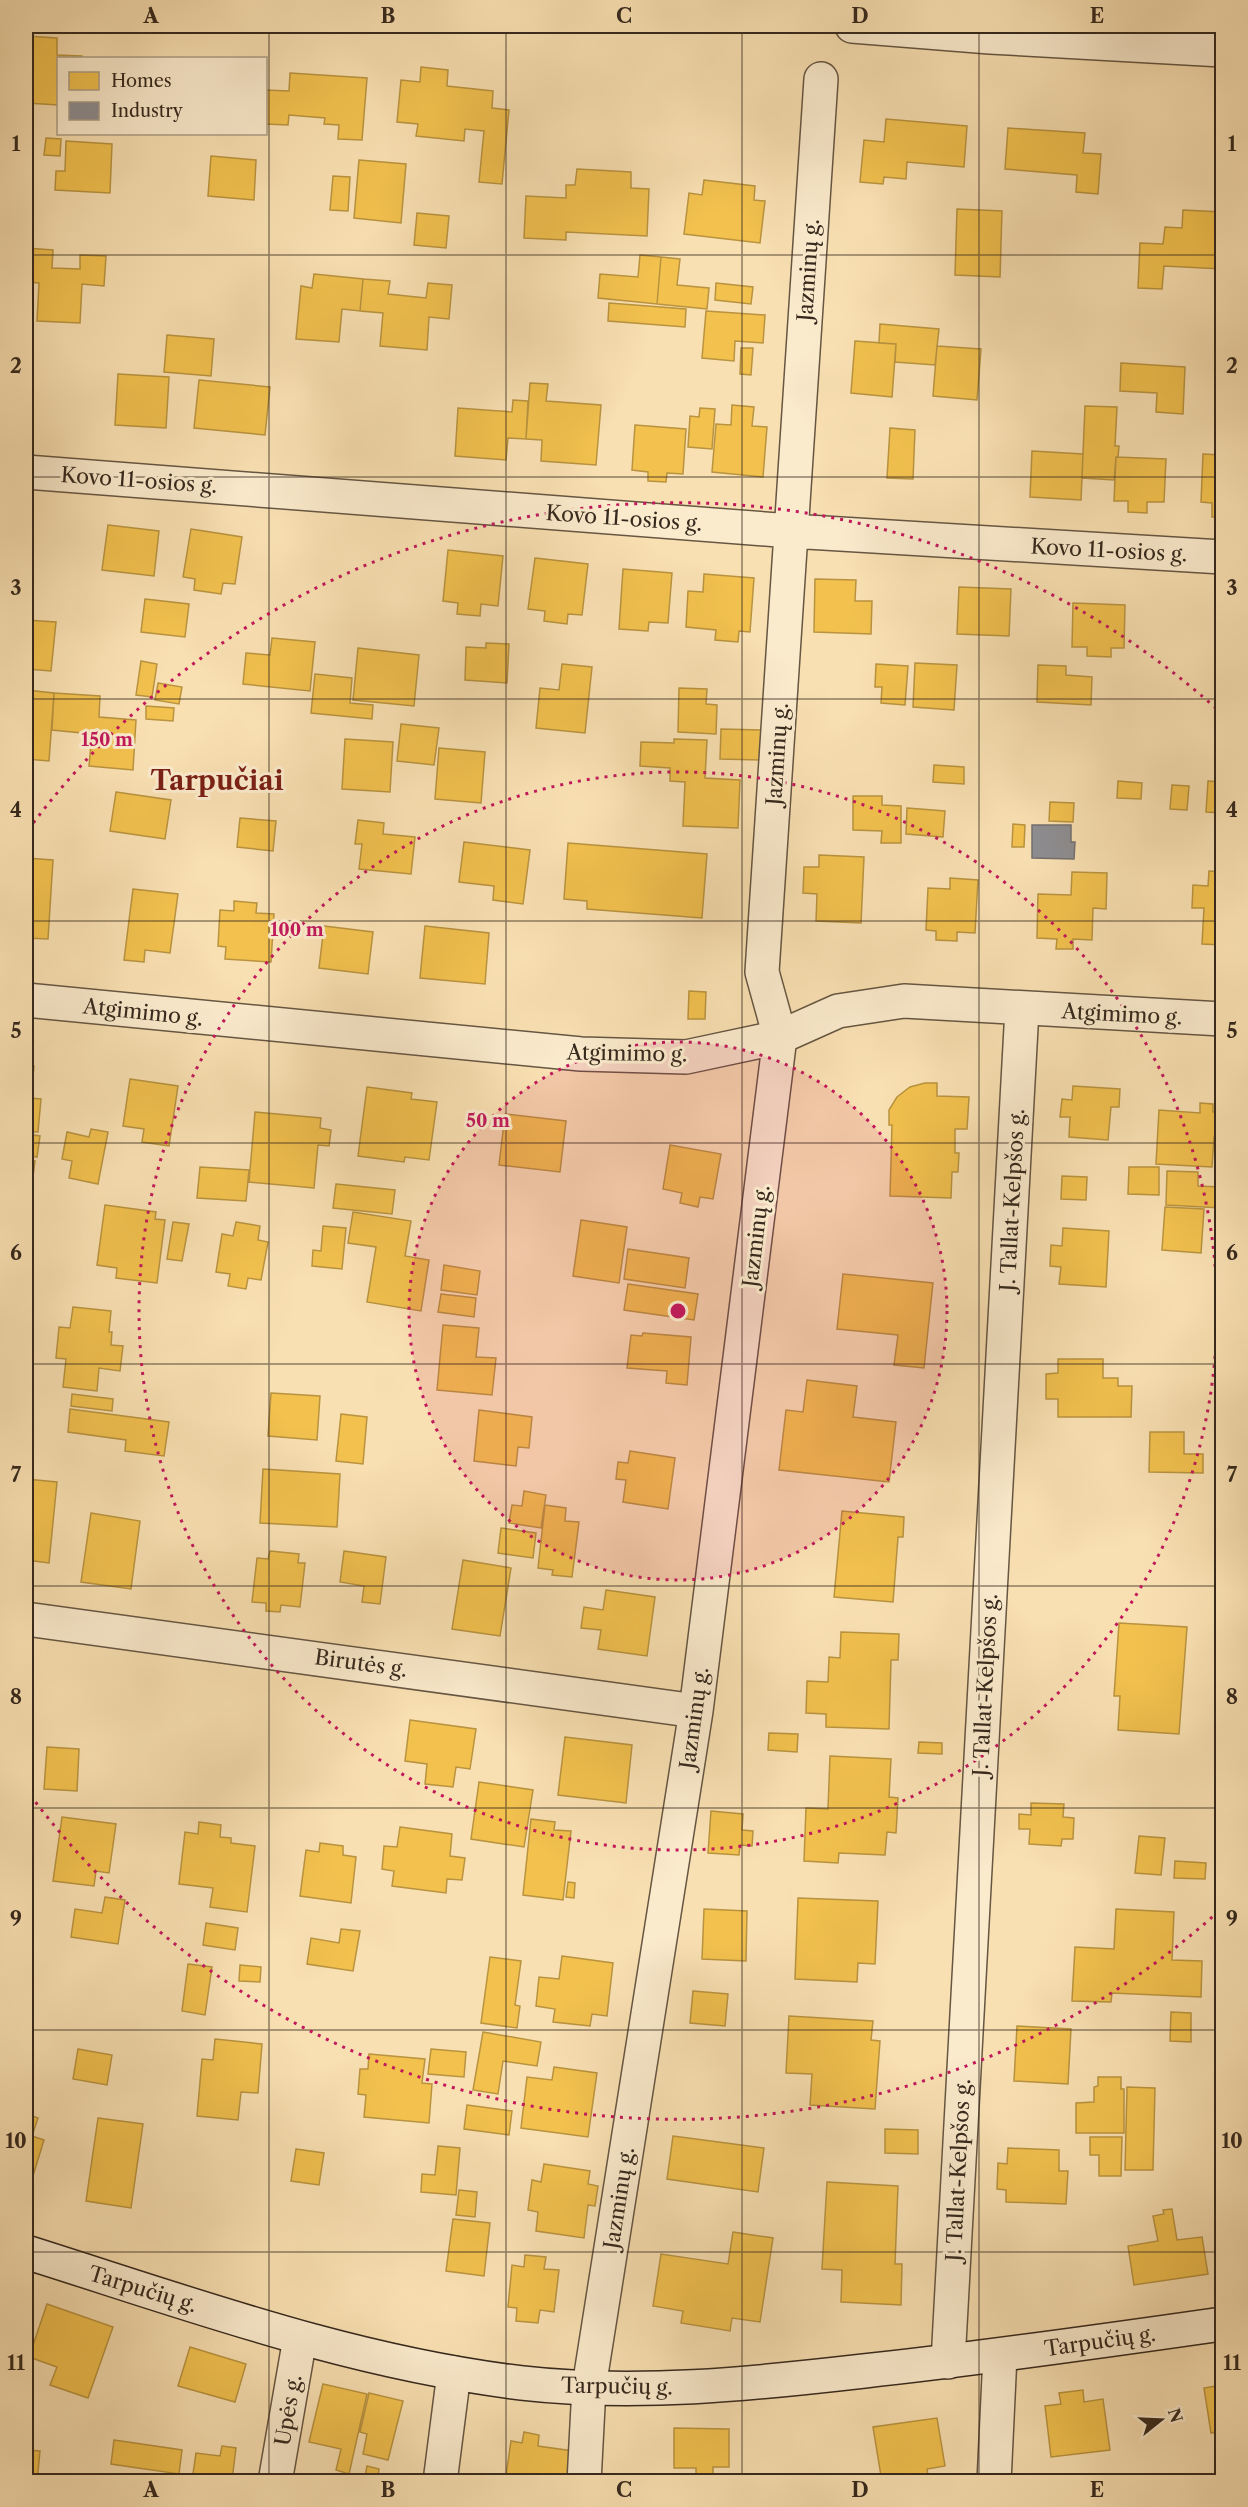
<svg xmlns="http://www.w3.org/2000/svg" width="1248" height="2507" font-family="'Libre Caslon Text',serif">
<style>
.homes{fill:#f2c14e;stroke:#b9933f;stroke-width:1.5}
.industry{fill:#8d8d92;stroke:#736f6f;stroke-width:1.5}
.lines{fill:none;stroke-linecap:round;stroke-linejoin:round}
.street-casing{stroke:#665642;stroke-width:36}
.secondary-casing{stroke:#35281d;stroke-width:36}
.street{stroke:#fbebcd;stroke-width:33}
.secondary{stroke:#fbebcd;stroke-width:33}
.grid{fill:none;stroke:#35281d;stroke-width:1.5;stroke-opacity:0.55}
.ring{fill:none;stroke:#c2185b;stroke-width:3;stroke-dasharray:3 6}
.labels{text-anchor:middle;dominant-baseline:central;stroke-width:6;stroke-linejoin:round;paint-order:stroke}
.street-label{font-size:21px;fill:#35281d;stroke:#fbebcd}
.district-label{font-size:27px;font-weight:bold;fill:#7a1f14;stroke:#fbebcd}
.centre{fill:#c2185b;stroke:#fbebcd;stroke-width:3}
.ring-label{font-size:18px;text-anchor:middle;font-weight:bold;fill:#c2185b;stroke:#fbebcd;stroke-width:6;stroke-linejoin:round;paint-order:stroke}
.neatline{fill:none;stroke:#35281d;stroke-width:2}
.grid-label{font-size:20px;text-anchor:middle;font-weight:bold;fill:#35281d}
</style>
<rect width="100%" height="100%" fill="#f9e0b2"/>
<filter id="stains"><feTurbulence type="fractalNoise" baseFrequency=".00333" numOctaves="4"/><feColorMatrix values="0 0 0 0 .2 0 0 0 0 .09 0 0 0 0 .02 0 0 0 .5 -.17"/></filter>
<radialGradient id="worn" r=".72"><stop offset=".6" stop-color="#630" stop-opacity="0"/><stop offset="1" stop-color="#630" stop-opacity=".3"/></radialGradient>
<path class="homes" d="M26,36L57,38V55L82,56V58H58V105L26,103Z
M421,67L448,70L447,86L493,91L492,108L509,110L502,184L479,182L484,131L465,129L464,141L416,136L418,124L397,122L401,80L420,82Z
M290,73L367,78L362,140L338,139L339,125L324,124L325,118L289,115L288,125L266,124V90L289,91Z
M886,119L967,126L964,167L907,162L906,179L884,177L883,184L860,182L864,140L884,142Z
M1008,128L1085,133L1083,153L1101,154L1098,194L1076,192L1077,175L1005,169Z
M46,138L61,139L60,156L44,155Z
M66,141L112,144L110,193L55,190L56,171H65Z
M211,156L256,160L254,200L208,196Z
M359,160L406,164L401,223L354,218Z
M577,169L631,172V188L649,189L647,236L566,232V240L524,238L526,196L566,198V185H575Z
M333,176L350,177L348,211L330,210Z
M704,180L755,186L754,200L765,201L760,243L684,234L689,193L702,195Z
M957,209L1002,211L1000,277L955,275Z
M1183,210L1222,212V269L1164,266L1162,289L1138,288L1140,243L1163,244L1165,227L1182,228Z
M417,213L449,216L446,248L414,245Z
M26,248L53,250L52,268L80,269V255L106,256L104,286L82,284L80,323L37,321L39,283L26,282Z
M640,255L661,257L657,304L598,298L600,274L638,277Z
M661,257L680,259L677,285L709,288L707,309L657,304Z
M314,274L363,279L360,311L342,309L339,342L296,339L301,286L312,288Z
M363,279L390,281L388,294L426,298L428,283L452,285L449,319L429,317L427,350L380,346L383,313L360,311Z
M716,283L753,287L751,304L715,300Z
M609,303L686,309L685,327L608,321Z
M706,311L765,315L763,343L735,341L734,361L702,358Z
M880,324L939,329L935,365L895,362L896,344L879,343Z
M167,335L214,339L211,376L164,372Z
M855,341L896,344L892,397L851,393Z
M937,346L981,349L977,400L933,396Z
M741,348H753L751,375L740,374Z
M1121,363L1185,367L1183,414L1156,412L1157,393L1120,391Z
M118,374L169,377L166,428L115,425Z
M199,380L270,387L265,435L194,428Z
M530,383L548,384L546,401L601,405L596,465L541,461L542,440L526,439Z
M513,400L528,401L526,439L508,438L506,460L455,456L458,408L512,412Z
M732,405L754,407L752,426L767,427L763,477L712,472L716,424L731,425Z
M1085,406L1117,407L1115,446H1119L1118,457H1116L1114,480L1082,478Z
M700,408L715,409L712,449L688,447L690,416L699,417Z
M635,425L686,429L683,474L667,473L666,482L648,481V472L632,470Z
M890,428L915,430L913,479L887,478Z
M1222,442V517H1212V503L1201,502L1203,454L1222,455Z
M1032,451L1083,454L1081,500L1030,497Z
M1116,457L1166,459L1164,502H1147V513L1128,512V501H1114Z
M108,525L159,531L154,576L102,570Z
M191,529L242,537L235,584L223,583L221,594L194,590L195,579L183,577Z
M448,550L503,556L498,606L481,604L480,616L457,614L458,603L443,601Z
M535,558L588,564L582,615L568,614L567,624L544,621L545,611L528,609Z
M623,569L672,573L668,623L649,622L648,631L619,629Z
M704,574L754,578L750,632L739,631L738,642L715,640L716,630L686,627L688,591L703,592Z
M815,579L856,580L855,601H872L871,634L814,632Z
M959,587L1011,589L1009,636L957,634Z
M145,599L189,604L185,637L141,632Z
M1073,603L1125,605L1124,648H1111V657L1087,656V647H1072Z
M26,620L56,622L51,671L26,669Z
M272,638L315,642L310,691L243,684L246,653L270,655Z
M486,643L509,644L507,683L465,680L466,647L486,648Z
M358,648L419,655L414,706L353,700Z
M141,661L157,664L152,697L136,695Z
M915,663L957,665L954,710L913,707Z
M562,664L592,667L585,733L536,728L540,688L559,690Z
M876,664L908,666L905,705L881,703L882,687H875Z
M1038,665L1066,666V675L1092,677L1091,705L1037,702Z
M315,674L352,678L350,703L373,705L372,719L311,713Z
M158,683L182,687L179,704L155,700Z
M679,688L707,689L706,704L717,705L716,734L678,732Z
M26,690L54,693L49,761L26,759Z
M54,693L100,696L99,717L136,720L133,770L89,766L92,734L52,730Z
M146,706L174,708L173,721L146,719Z
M401,724L439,728L434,765L397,761Z
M721,729L761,730L760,760L720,759Z
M345,739L393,742L390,792L342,789Z
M674,739L707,740L705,778L740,780L738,828L683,826L685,782L670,781V768L640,766L641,742L674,743Z
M439,748L485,752L481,803L435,799Z
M934,765L964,767V784L933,782Z
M1118,781L1142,783L1141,799L1117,798Z
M1208,781L1222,782V813L1206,812Z
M1172,785L1189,786L1187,810L1170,809Z
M116,792L171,800L165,839L110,831Z
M853,796H882V805L901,806V843H881L882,831L853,830Z
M1050,802L1074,803L1073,822L1049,821Z
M907,808L945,811L943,837L906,834Z
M240,818L276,821L273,851L237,847Z
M358,820L384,823L383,834L415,837L411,874L359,869L362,844H355Z
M1013,824L1025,825L1024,847H1012Z
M464,842L530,850L523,904L493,900L494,886L459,882Z
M568,843L707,854L702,918L587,909V901L564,899Z
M819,855L864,857L861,923L816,921L817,894L803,893L804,867H819Z
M26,858L53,860L48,939L26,938Z
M1209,871L1222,872V945L1202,944L1204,908H1192L1193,885L1208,886Z
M1072,872L1107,873L1106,909L1093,908L1092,940L1073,939V949H1056L1057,939L1037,938L1038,894L1071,895Z
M950,878L978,880L975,933L957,932V941L936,940V931L926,930L928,888L950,889Z
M133,889L178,894L170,953L145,950L144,962L124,960Z
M234,901L257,903L256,913L274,914L271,962L225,959L226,947L218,946L220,910L234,911Z
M324,926L373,932L368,974L319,968Z
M425,926L489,933L485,984L420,978Z
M689,991L706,992L705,1019H688Z
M26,1065L34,1066L31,1098L41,1099L38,1132L26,1131Z
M130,1079L178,1086L169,1146L142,1142L144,1129L123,1126Z
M925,1083H937V1096L969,1097L967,1129H955V1153H959L958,1172H952L951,1198L890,1196L892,1125H889V1110L897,1097L910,1087Z
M1073,1086L1120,1089L1119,1107H1111L1108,1140L1069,1137L1070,1117H1060L1062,1099L1072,1100Z
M367,1087L412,1093L411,1099L437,1102L429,1160L405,1157L404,1162L358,1156Z
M1200,1103L1213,1104V1112H1222V1137H1214L1212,1167L1156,1164L1159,1110L1200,1113Z
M255,1112L321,1118L320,1128L331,1130L329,1146L318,1145L314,1188L249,1182Z
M505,1114L566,1121L560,1172L499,1165Z
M91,1129L108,1132L98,1184L69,1178L72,1161L62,1159L67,1132L89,1137Z
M26,1134L40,1136L37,1157L26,1155Z
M670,1145L721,1154L713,1199L700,1197L698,1207L680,1203L682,1193L663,1189Z
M26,1160L35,1161L31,1192H26Z
M200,1167L249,1170L246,1201L197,1198Z
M1129,1167H1159V1195L1128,1194Z
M1167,1171L1198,1172V1186L1222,1187V1208L1166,1205Z
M1062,1176L1087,1177L1086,1200L1061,1199Z
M336,1184L395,1190L392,1214L333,1208Z
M105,1205L156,1212L155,1219L165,1220L157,1283L116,1278L117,1268L97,1265Z
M1165,1207L1204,1209L1201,1253L1162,1250Z
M353,1212L411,1221L405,1256L429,1260L421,1311L367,1302L376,1247L348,1243Z
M581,1220L627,1227L619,1283L573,1276Z
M173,1222L189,1224L182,1261L167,1259Z
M236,1222L260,1226L258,1240L268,1242L261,1280L248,1278L246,1289L228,1286L230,1274L216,1272L222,1234L233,1236Z
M323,1226L346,1228L342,1269L312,1266L313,1250L321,1251Z
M1063,1228L1109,1231L1106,1287L1059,1284L1061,1267L1050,1266L1051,1245L1062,1246Z
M628,1249L689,1258L685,1288L624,1279Z
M444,1265L480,1271L477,1295L441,1290Z
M843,1274L933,1283L924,1368L894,1365L898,1335L837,1329Z
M628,1284L698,1294L694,1320L624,1310Z
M441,1294L476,1298L474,1317L438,1312Z
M73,1307L111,1311L109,1332H112L111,1345L123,1346L120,1371L99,1368L97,1391L63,1387L66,1359L56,1358L59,1327L70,1328Z
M443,1325L479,1328L476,1357L496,1358L492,1395L437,1390Z
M643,1333L691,1337L687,1385L666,1383L667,1371L627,1368L631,1335L642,1336Z
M1058,1359H1103V1378H1118V1386H1132L1131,1417H1058V1399H1046V1374L1058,1373Z
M807,1380L857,1386L853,1417L896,1422L889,1482L779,1470L786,1410L803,1412Z
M271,1393L320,1396L317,1440L268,1436Z
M72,1394L113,1399L112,1411L71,1406Z
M70,1409L169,1422L164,1456L125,1451L126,1440L68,1432Z
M479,1410L532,1417L529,1448L518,1447L516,1466L474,1461Z
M341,1414L367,1417L363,1464L336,1461Z
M1150,1432H1184V1454H1203V1473L1149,1472Z
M630,1451L675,1458L668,1509L623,1502L626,1480L616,1479L618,1462L628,1463Z
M263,1469L340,1474L337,1527L260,1523Z
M26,1479L57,1482L49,1563L26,1560Z
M524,1491L546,1495L541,1528L509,1523L512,1505L522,1506Z
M545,1505L566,1508L565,1521L579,1522L572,1577L552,1575L553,1570L538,1568Z
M842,1511L904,1517L903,1537H898L893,1602L834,1597Z
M91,1513L140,1521L131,1589L81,1582Z
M501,1528L536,1533L533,1558L498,1553Z
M270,1551L299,1554L298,1563H305L300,1607L281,1605L280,1612L266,1611V1603L252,1602L257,1558L268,1559Z
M344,1551L386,1557L380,1604L362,1602L364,1586L340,1582Z
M463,1560L511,1568L500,1636L452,1629Z
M606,1590L655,1597L647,1656L598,1649L601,1630L581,1628L584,1607L603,1610Z
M1119,1623L1187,1627L1179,1734L1118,1730L1120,1696H1114Z
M841,1632L899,1634L898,1660H891L889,1729L826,1727V1714L806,1713L807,1681L828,1682L829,1657L840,1658Z
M410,1720L476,1729L470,1769L456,1767L453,1787L425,1784L427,1764L405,1761Z
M769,1733L798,1734L797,1752L768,1750Z
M565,1737L632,1745L626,1803L558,1795Z
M919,1742L942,1743V1754L918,1753Z
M47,1747L79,1749L77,1791L44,1789Z
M830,1756L891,1759L889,1797L898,1798L896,1833L887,1832L885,1855L839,1853L838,1863L804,1861L806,1808L828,1809Z
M479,1782L533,1790L524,1847L471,1839Z
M1031,1803L1064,1804L1063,1817L1074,1818L1073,1839H1062L1061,1846L1029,1844L1030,1829H1019V1814L1031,1815Z
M711,1811L743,1814L742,1830L753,1831L752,1846L740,1845L739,1855L708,1853Z
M62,1817L116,1824L109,1873L96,1871L94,1886L53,1881Z
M531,1819L555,1822L554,1830L571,1831L563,1900L523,1895Z
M199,1822L221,1825L220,1837L231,1838V1843L255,1846L247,1912L210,1907L213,1888L179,1884L185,1832L198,1834Z
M400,1827L452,1834L450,1856L465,1858L462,1880L447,1879L446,1893L392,1886L394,1871L382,1869L384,1846L397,1847Z
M1139,1836L1165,1838L1161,1875L1135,1873Z
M320,1843L343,1846V1855L356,1857L351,1903L300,1896L306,1850L319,1852Z
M1175,1861L1206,1863L1205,1879L1174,1878Z
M568,1882L575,1883L574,1898L566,1897Z
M105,1897L125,1900L118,1944L71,1937L75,1909L102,1913Z
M798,1898L878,1901L875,1964L858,1963L857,1982L795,1979Z
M704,1909L747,1911L746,1961L702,1959Z
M1116,1909L1174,1912L1172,1960L1202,1961L1201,1997L1112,1993L1111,2002L1072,2001L1075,1947L1114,1949Z
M206,1923L238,1928L235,1950L203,1945Z
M341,1929L360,1931L353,1971L307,1964L311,1938L339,1943Z
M562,1956L613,1963L607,2016L592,2014L590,2026L553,2022L555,2009L536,2006L539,1977L559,1979Z
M490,1957L521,1961L515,2005L520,2006L517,2028L481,2023Z
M188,1964L212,1967L205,2015L182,2011Z
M240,1965L261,1967L260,1982L239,1981Z
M693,1991L728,1994L725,2026L690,2023Z
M1171,2012L1191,2013V2042L1170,2041Z
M789,2016L873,2021L871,2040L880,2041L875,2109L810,2105L812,2074L786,2073Z
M1017,2026L1071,2029L1068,2084L1014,2081Z
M483,2032L541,2042L537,2066L503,2061L498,2094L473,2090Z
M215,2039L262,2044L258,2093L241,2092L238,2120L197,2116L202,2059L213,2060Z
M78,2049L112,2055L107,2085L73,2079Z
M431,2049L466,2052L464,2077L428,2074Z
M369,2054L425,2059L422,2083L432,2084L429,2123L364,2117L366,2095L358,2094L360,2069H368Z
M554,2067L597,2073L588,2137L521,2128L527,2077L552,2080Z
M1098,2077H1121V2089H1124V2133H1076V2103L1094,2102V2087L1098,2086Z
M1127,2087L1155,2088L1153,2170H1125Z
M467,2105L512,2111L509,2135L464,2129Z
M26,2114L38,2118L32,2136L44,2140L32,2179L26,2177Z
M98,2118L143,2124L131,2208L86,2201Z
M885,2129L918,2130V2154L885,2153Z
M673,2136L764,2148L758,2192L667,2179Z
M1090,2137H1122L1121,2176H1099V2155H1090Z
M438,2146L460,2148L456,2195L421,2192L422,2174L435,2175Z
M1008,2148L1059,2150V2171H1068L1066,2204L1006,2202V2190L997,2189L998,2163L1007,2164Z
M296,2149L324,2153L319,2185L291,2181Z
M544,2164L590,2171L588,2184L598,2186L595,2206L588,2205L584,2238L536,2231L538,2212L528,2210L532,2180L541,2182Z
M827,2182L898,2186L895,2264H902L901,2305L841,2302L842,2270L822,2269Z
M459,2190L477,2192L475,2217L456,2215Z
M1172,2209L1177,2240L1202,2237L1208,2274L1134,2285L1128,2246L1158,2241L1153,2216L1164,2214L1163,2210Z
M453,2219L490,2223L484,2276L446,2271Z
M733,2232L773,2238L760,2322L732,2318L730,2331L681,2323L683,2311L653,2306L661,2254L728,2264Z
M525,2255L546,2257L544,2269L559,2270L554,2312L540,2310L538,2323L516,2321L517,2308L508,2307L512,2265L524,2267Z
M47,2304L113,2327L88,2398L50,2385L57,2367L29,2357Z
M190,2347L246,2364L235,2402L178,2386Z
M323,2384L367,2394L349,2474L336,2470L341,2449L309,2442Z
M1222,2385V2431L1211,2433L1204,2388Z
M1083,2390L1084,2402L1103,2399L1110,2450L1051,2457L1045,2406L1061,2404L1059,2393Z
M369,2393L403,2401L388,2460L363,2454L367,2434L360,2432Z
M937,2418L945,2466L927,2469L929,2482H898L897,2474L881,2476L873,2427Z
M674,2428L729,2429V2467H713V2481H696V2468H674Z
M524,2432L539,2435L538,2446L573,2451L568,2482H505L511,2441L522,2443Z
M114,2440L182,2450L179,2474L111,2464Z
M222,2446L236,2448L232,2480L193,2474L196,2453L220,2456Z
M26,2450L40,2451L37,2482H26Z
M367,2466L379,2469L377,2482H364Z"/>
<path class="industry" d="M1032,825H1071V842H1075L1074,859L1032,858Z"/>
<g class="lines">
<g class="street-casing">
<path id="street" d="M852,26L990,37L1222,50
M26,472L791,531L1222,557
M26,1000L581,1054L686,1057L780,1037L838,1011L904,1001L1222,1019
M26,1619L696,1711
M948,2362L1022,1009
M275,2482L300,2338
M440,2482L454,2373
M584,2482L589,2387L696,1711L780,1037L762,972L821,79
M994,2482L1000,2355"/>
</g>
<g class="secondary-casing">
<path id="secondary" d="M26,2252C188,2303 352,2363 522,2383C636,2396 751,2384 864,2371C984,2358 1103,2341 1222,2324"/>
</g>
<use href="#street" class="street"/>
<use href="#secondary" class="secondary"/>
</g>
<path class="grid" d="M269,26V2482M506,26V2482M742,26V2482M979,26V2482M26,255H1222M26,477H1222M26,699H1222M26,921H1222M26,1143H1222M26,1364H1222M26,1586H1222M26,1808H1222M26,2030H1222M26,2252H1222"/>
<circle cx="678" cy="1311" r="269" fill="#c2185b" fill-opacity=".12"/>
<g class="ring">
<circle cx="678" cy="1311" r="269"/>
<circle cx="678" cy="1311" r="539"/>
<path d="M1219 1911A808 808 0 0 1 28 1792M28 830A808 808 0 0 1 1219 711"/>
</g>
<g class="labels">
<g class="street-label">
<text transform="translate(808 270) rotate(-86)">Jazminų g.</text>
<text transform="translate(139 480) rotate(4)">Kovo 11-osios g.</text>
<text transform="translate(624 518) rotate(4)">Kovo 11-osios g.</text>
<text transform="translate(1109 550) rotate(3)">Kovo 11-osios g.</text>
<text transform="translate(777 754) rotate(-86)">Jazminų g.</text>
<text transform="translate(143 1012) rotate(6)">Atgimimo g.</text>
<text transform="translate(1122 1014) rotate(3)">Atgimimo g.</text>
<text transform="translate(627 1053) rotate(1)">Atgimimo g.</text>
<text transform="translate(1012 1200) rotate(-87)">J. Tallat-Kelpšos g.</text>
<text transform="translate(756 1236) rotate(-83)">Jazminų g.</text>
<text transform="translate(361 1663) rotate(8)">Birutės g.</text>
<text transform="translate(985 1685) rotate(-87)">J. Tallat-Kelpšos g.</text>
<text transform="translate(694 1718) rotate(-82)">Jazminų g.</text>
<text transform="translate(958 2170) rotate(-87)">J. Tallat-Kelpšos g.</text>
<text transform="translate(619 2198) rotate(-81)">Jazminų g.</text>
<text transform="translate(143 2289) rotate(17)">Tarpučių g.</text>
<text transform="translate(1100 2341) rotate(-8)">Tarpučių g.</text>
<text transform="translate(617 2386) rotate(1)">Tarpučių g.</text>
<text transform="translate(288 2410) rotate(-80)">Upės g.</text>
</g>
<g class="district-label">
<text x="217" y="780">Tarpučiai</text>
</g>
</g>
<circle cx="678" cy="1311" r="9" class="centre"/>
<g class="ring-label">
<text x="107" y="746">150 m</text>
<text x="297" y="936">100 m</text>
<text x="488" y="1127">50 m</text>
</g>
<rect width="1248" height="2507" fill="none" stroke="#f9e0b2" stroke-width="66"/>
<rect x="57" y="57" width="210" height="78" fill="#fbebcd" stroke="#ac9d87" stroke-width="1.5"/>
<rect x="69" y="72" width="30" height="18" fill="#f2c14e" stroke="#ac9d87" stroke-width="1.5"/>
<text x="111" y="87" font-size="18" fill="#35281d">Homes</text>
<rect x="69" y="102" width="30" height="18" fill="#8d8d92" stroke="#ac9d87" stroke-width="1.5"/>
<text x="111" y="117" font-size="18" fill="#35281d">Industry</text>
<g transform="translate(1161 2420) rotate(72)" stroke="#fbebcd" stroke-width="4.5" paint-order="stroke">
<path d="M0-4.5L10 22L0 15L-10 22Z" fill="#35281d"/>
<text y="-9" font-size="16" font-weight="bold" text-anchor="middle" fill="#35281d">N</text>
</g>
<rect x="33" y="33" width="1182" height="2441" class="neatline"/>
<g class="grid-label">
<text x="151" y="23">A</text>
<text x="388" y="23">B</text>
<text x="624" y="23">C</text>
<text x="860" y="23">D</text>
<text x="1097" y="23">E</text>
<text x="16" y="151">1</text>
<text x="1232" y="151">1</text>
<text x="16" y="373">2</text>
<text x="1232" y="373">2</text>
<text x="16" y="595">3</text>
<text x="1232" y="595">3</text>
<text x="16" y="817">4</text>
<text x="1232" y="817">4</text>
<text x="16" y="1038">5</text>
<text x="1232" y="1038">5</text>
<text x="16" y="1260">6</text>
<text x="1232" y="1260">6</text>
<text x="16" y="1482">7</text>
<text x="1232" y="1482">7</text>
<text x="16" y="1704">8</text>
<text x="1232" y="1704">8</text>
<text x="16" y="1926">9</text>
<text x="1232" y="1926">9</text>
<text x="16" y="2148">10</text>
<text x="1232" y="2148">10</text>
<text x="16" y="2370">11</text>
<text x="1232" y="2370">11</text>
<text x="151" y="2497">A</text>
<text x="388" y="2497">B</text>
<text x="624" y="2497">C</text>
<text x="860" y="2497">D</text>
<text x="1097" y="2497">E</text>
</g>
<rect width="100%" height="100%" filter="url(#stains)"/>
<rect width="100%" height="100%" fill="url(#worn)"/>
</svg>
